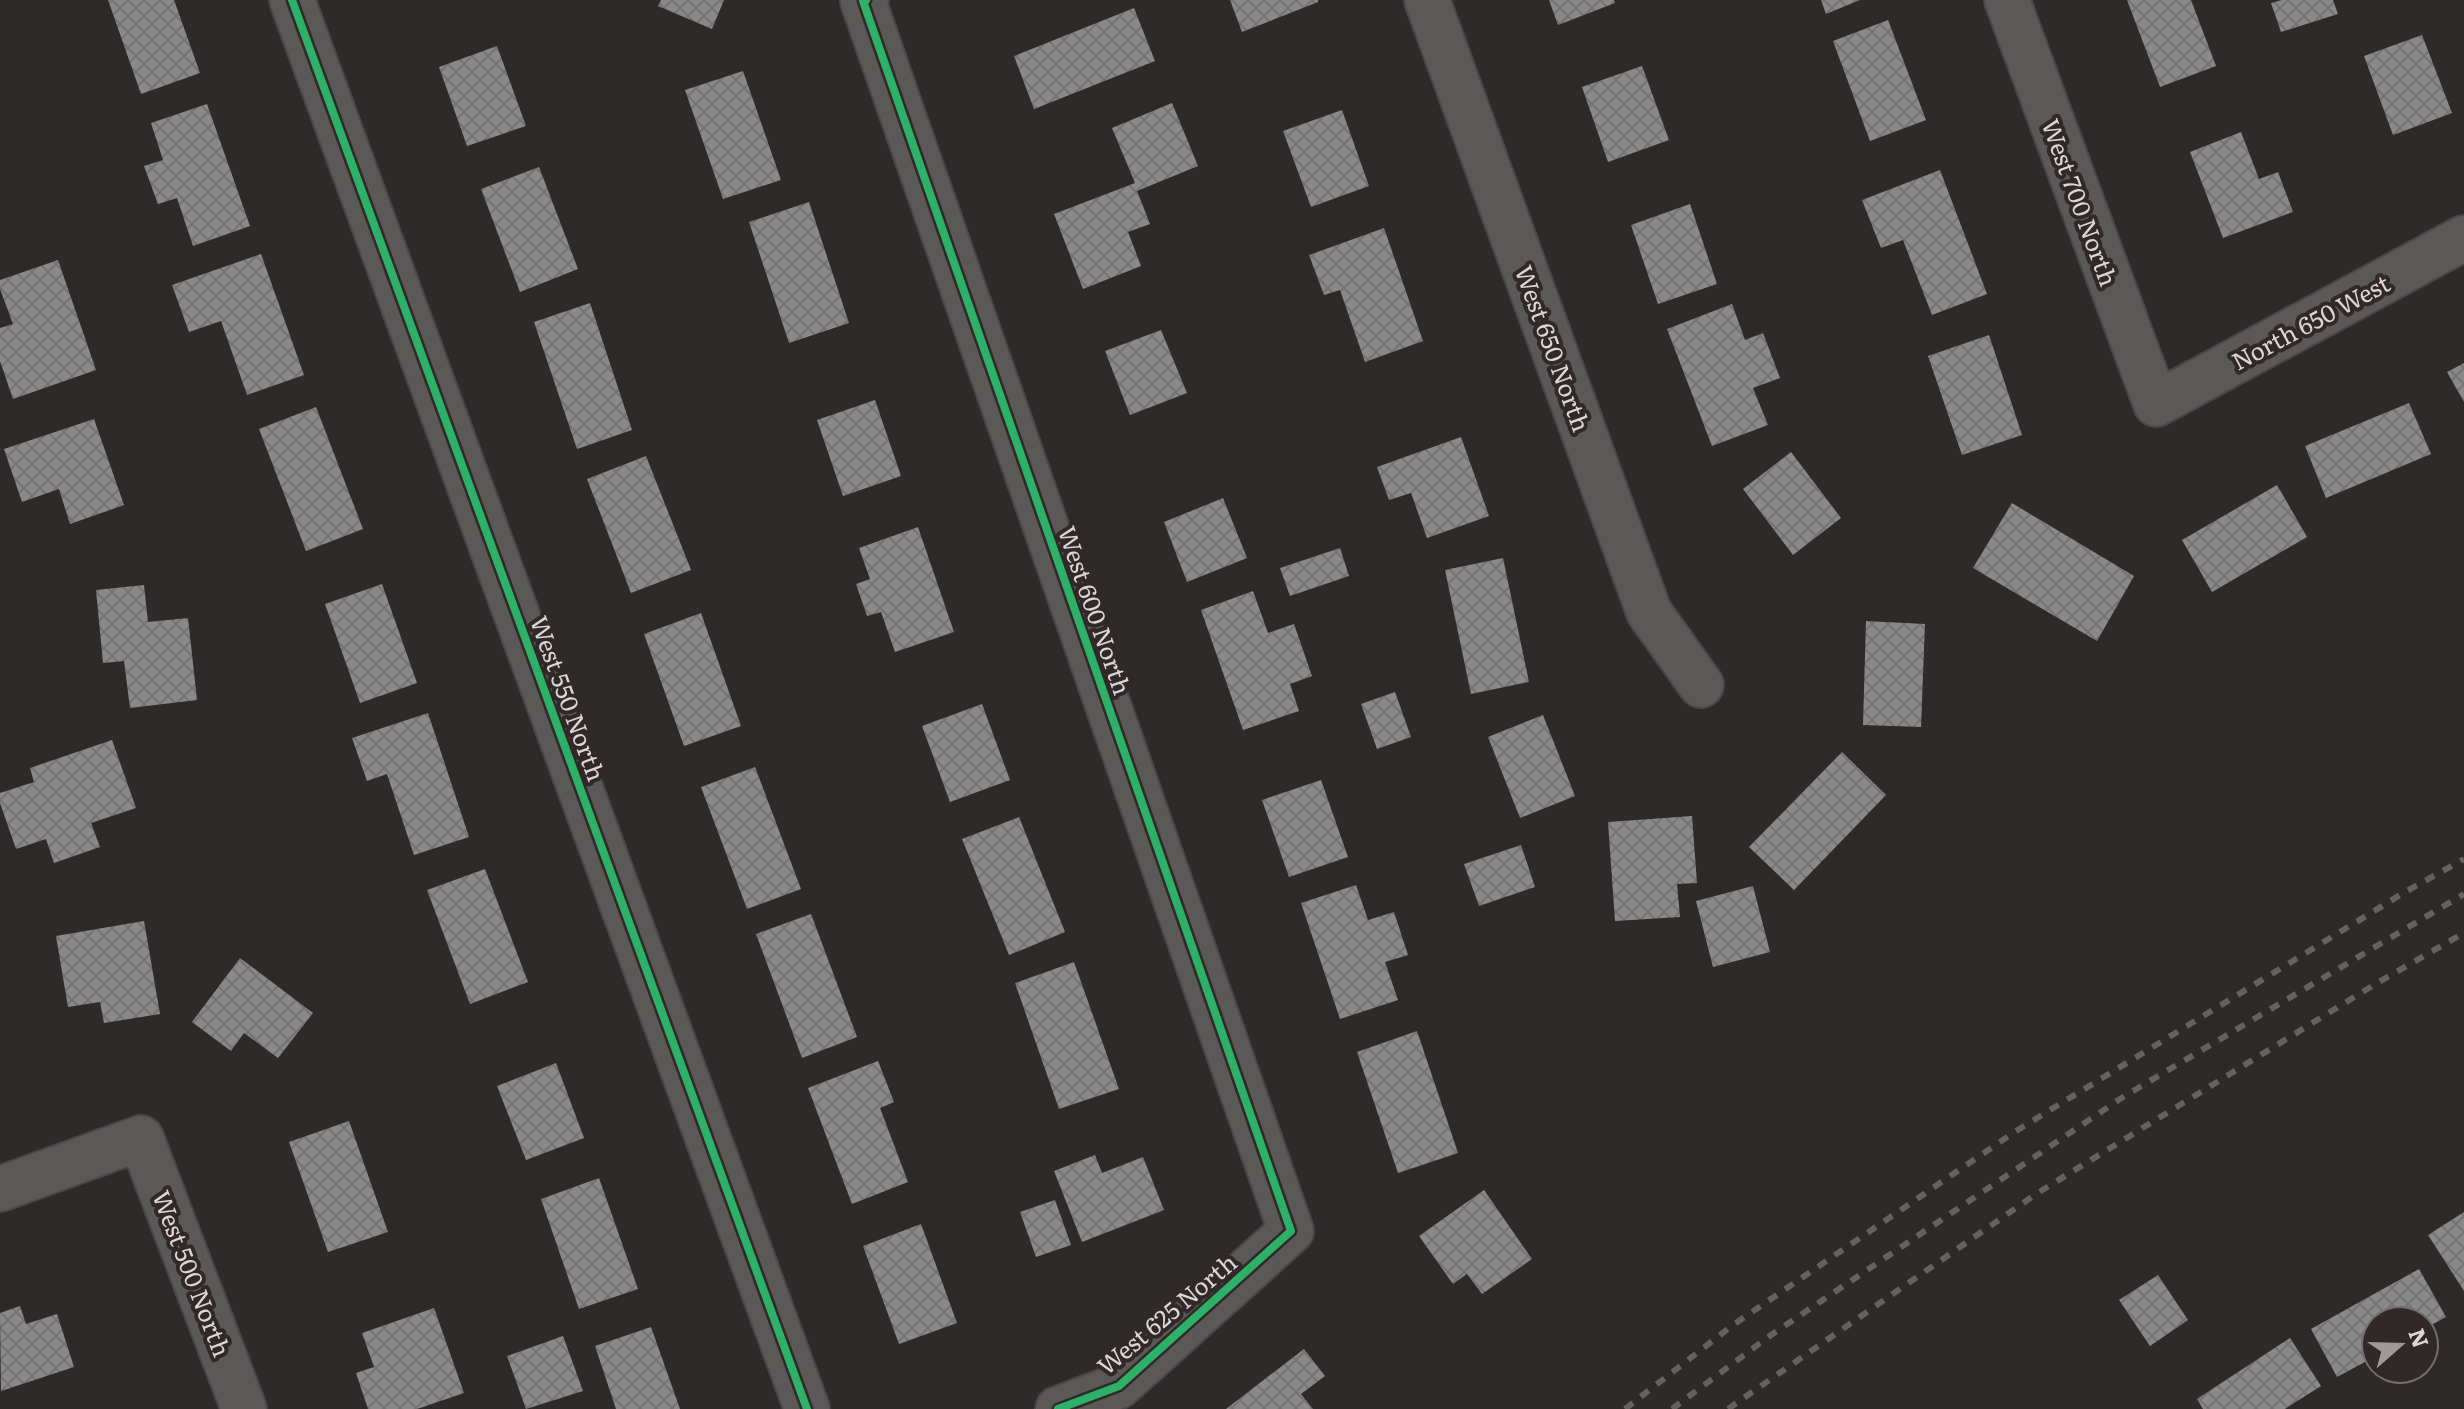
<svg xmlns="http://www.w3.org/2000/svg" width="2464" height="1409" font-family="Literata,serif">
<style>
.building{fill:url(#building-cross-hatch)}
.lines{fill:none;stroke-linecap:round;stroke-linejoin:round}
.minor-casing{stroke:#4a4647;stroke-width:48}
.minor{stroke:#5b5858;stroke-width:44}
.rail{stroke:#646161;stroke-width:6;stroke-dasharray:10 10;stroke-linecap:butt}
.cycleway-casing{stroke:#302829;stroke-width:13}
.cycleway{stroke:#2db169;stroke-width:8}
.labels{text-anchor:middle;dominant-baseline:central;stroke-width:8;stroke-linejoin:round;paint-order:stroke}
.street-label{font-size:24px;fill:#dcd7d7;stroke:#302829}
</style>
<defs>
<pattern id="building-cross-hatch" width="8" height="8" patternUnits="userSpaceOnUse" patternTransform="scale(2)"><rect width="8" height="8" fill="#89898a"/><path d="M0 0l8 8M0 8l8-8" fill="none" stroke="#747374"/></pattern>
</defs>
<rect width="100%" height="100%" fill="#2e2a2a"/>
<path class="building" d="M108,0H174L200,73L141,94Z
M661,0H724L712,29L658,6Z
M1230,0H1318V2L1242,32Z
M1549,0H1614L1615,3L1558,25Z
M1821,0H1860L1826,14Z
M2127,0H2191L2216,66L2160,87Z
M2282,0H2333L2338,14L2281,32L2271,3Z
M1134,8L1155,61L1034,109L1014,56Z
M1888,20L1926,120L1870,141L1833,41Z
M2422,35L2452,113L2393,135L2364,56Z
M497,46L526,126L467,146L439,67Z
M1642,66L1669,140L1608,162L1582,87Z
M743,71L781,180L723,199L685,90Z
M1172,103L1198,166L1137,191L1150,224L1128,232L1141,266L1083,289L1054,214L1135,183L1112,128Z
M207,104L250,226L193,246L177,198L158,204L144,166L163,160L151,123Z
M1342,110L1369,186L1311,207L1283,131Z
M2241,132L2259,179L2278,172L2293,212L2223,238L2190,152Z
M539,167L578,269L520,292L481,189Z
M1940,170L1987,294L1932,315L1903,240L1881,248L1862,200Z
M809,202L849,323L789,343L749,222Z
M1690,204L1717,284L1658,304L1631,225Z
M1384,228L1423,341L1365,362L1340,290L1324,295L1309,255Z
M261,254L304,375L247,395L221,321L189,332L172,285Z
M58,260L96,370L13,399L0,361V328L13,324L0,289V280Z
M590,303L632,430L577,449L534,322Z
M1732,304L1745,340L1763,333L1780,378L1753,388L1768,425L1712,446L1667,329Z
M1161,330L1187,393L1130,415L1105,351Z
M1989,335L2022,435L1962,455L1928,356Z
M2464,363V402L2447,372Z
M875,400L901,476L843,496L817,420Z
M2409,403L2431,454L2326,498L2305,446Z
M316,407L363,529L306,551L259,429Z
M94,419L124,505L70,524L59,489L22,502L4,449Z
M1461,437L1489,516L1427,538L1411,493L1389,500L1377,467Z
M1791,452L1841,518L1793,555L1743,489Z
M646,456L691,570L631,593L587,479Z
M2277,485L2307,537L2212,592L2182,540Z
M1223,498L1247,558L1187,582L1164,522Z
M2012,503L2134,576L2097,641L1973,568Z
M918,527L954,632L895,652L881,612L867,616L856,584L870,579L859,548Z
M1340,548L1349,576L1290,596L1280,568Z
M1503,558L1529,682L1471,694L1445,570Z
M382,584L417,683L360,703L325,604Z
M144,585L148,622L188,618L197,700L130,708L124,661L103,663L96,590Z
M1253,591L1268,633L1294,624L1312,676L1290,684L1299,711L1243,730L1201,610Z
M701,613L741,726L684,746L644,634Z
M1866,621L1925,624L1921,727L1863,725Z
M1395,692L1411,737L1377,749L1361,704Z
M982,704L1010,780L950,802L922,726Z
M428,713L469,837L414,855L387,774L367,781L352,738Z
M1543,715L1575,796L1520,818L1488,737Z
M112,740L136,808L91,823L100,847L54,863L46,839L16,849L0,803V793L34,782L30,768Z
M1842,752L1886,795L1794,890L1749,847Z
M755,767L801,889L747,909L701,787Z
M1321,780L1348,857L1289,877L1262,800Z
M1692,816L1697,883L1677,884L1680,917L1615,921L1608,822Z
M1019,817L1065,932L1009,955L962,839Z
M1521,845L1535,887L1479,906L1464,864Z
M485,869L528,982L470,1004L427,890Z
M1356,885L1368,920L1394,912L1408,955L1385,962L1398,1000L1340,1019L1301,903Z
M1753,886L1770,952L1713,967L1696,901Z
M811,914L857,1037L802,1058L756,934Z
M144,921L160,1014L104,1023L100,1002L68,1007L56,936Z
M240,958L313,1013L278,1058L244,1033L231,1051L192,1022Z
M1074,962L1119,1089L1059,1109L1015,983Z
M1417,1031L1458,1153L1398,1173L1357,1052Z
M878,1061L894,1102L880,1108L908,1182L852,1204L808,1088Z
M556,1063L584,1138L526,1160L497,1086Z
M349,1121L388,1232L328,1252L289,1142Z
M1095,1155L1102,1173L1143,1157L1164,1210L1082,1242L1054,1171Z
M599,1178L638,1289L579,1309L541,1199Z
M1484,1190L1532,1259L1482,1294L1467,1274L1453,1284L1419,1236Z
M1055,1200L1071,1245L1036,1257L1020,1212Z
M2464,1212V1291L2428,1235Z
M921,1224L957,1323L899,1344L863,1246Z
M2419,1269L2446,1317L2424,1329V1321H2376V1356L2337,1377L2311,1329Z
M2158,1275L2188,1320L2150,1346L2119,1300Z
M20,1306L26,1324L57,1314L74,1367L1,1391L0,1313Z
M434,1308L464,1393L417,1409H368L356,1373L374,1367L362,1333Z
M651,1327L680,1409H616L595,1346Z
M563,1336L583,1391L526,1409L507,1356Z
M2290,1338L2321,1386L2285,1409H2203L2197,1399Z
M1304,1349L1325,1376L1301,1394L1313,1409H1226Z"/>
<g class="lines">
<g class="minor-casing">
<path id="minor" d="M292,0L807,1409
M866,0L863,1L1291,1231L1119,1386L1058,1409
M1427,0L1649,612L1701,685
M2007,0L2156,404L2464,238
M0,1189L141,1138L244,1409"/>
</g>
<use href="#minor" class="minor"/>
<path class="rail" d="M1625,1409L1733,1325L2016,1131L2405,892L2464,859
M1672,1409L1771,1335L2123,1097L2464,894
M1728,1409L2036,1194L2377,983L2464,933"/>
<g class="cycleway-casing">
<path id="cycleway" d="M292,0L807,1409
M866,0L863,1L1291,1231L1119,1386L1058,1409"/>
</g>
<use href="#cycleway" class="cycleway"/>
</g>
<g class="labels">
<g class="street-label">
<text transform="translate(2081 202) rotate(70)">West 700 North</text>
<text transform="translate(2310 321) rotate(-28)">North 650 West</text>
<text transform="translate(1554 348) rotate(70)">West 650 North</text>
<text transform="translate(1096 610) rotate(71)">West 600 North</text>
<text transform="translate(569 698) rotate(70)">West 550 North</text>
<text transform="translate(193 1273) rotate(69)">West 500 North</text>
<text transform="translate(1166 1313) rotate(-40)">West 625 North</text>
</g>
</g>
<g transform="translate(2400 1345) rotate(70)"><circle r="38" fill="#302829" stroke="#756e6f" stroke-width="2"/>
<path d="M0-6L14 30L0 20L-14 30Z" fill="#9f9a9a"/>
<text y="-12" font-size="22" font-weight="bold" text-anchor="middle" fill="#dcd7d7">N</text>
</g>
</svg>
